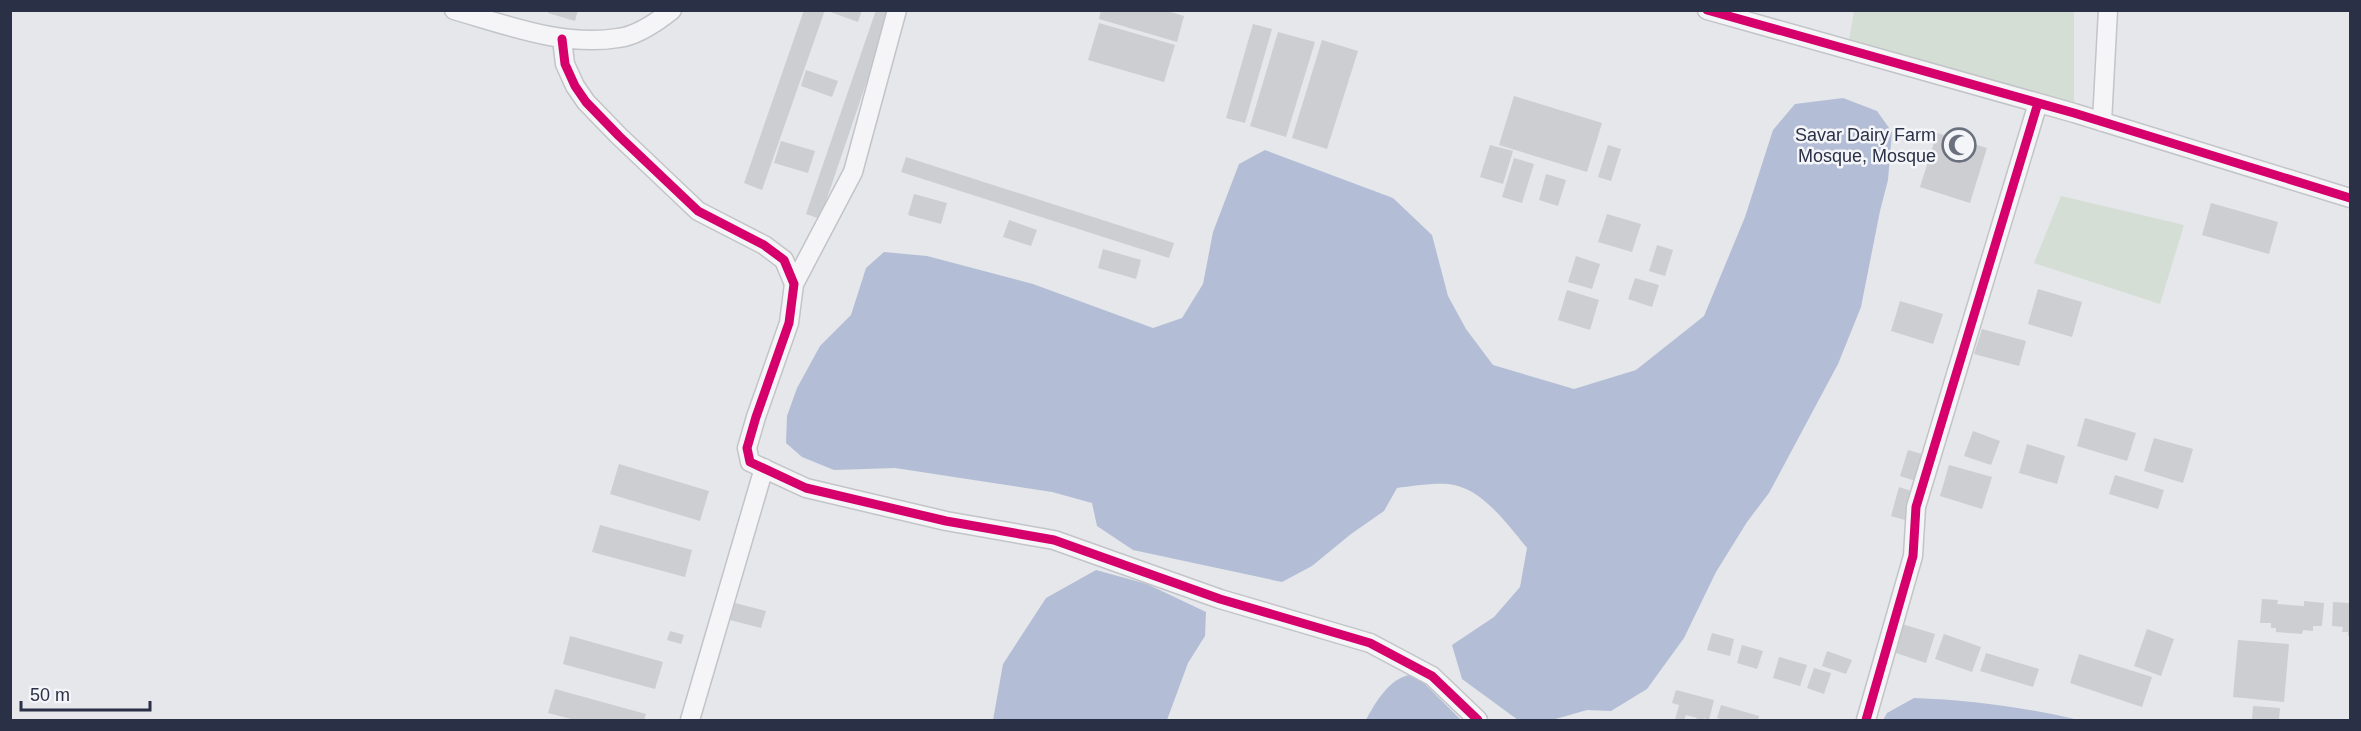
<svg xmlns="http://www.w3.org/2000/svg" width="2361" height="731" font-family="Arial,sans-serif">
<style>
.green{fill:#d4ded5}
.water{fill:#b3bed6}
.building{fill:#ccced2}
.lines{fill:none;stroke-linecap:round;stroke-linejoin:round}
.minor-casing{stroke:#c2c4c8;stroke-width:21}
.minor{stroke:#f5f5f7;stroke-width:18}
.cycleway-casing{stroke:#f4f5f9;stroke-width:13}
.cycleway{stroke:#d6006c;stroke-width:9}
.labels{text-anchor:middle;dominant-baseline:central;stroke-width:5;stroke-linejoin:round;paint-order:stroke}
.poi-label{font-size:18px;fill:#2a3046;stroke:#f4f5f9;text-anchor:end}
</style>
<rect width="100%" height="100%" fill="#e5e7ea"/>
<path class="green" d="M1854,11H2074V113L1847,51Z
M2061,196L2184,225L2160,304L2034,263Z"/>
<path class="water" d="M1843,98L1877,111L1892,132L1888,180L1880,211L1861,307L1838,364L1769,493L1747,522L1716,572L1684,638L1647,689L1611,711L1587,710L1552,720H1518L1462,679L1452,645L1494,617L1520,587L1527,548C1509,526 1486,494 1458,486C1443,481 1414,486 1397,488L1384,511L1351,534L1312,566L1282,582L1133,550L1097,526L1092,503L1052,492L895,468L834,470L802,457L786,443L787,416L797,388L820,346L851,315L866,268L884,252L927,256L1033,284L1153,328L1182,318L1203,284L1213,232L1239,164L1265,150L1393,198L1432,235L1448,296L1466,329L1493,365L1574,389L1636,370L1704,316L1745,217L1773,130L1795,104Z
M1096,570L1147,584L1206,612L1205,636L1188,663L1167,720H993L1003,664L1046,598Z
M1409,675L1420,679L1461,720H1366C1375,703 1389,679 1409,675Z
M1914,698C1970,700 2024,707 2079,720H1883L1887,713Z"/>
<path class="building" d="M548,10H578L575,21L548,13Z
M804,10H825L762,190L744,183Z
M825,10H862L858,22Z
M876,10H891L820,219L806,214Z
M1101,10H1164L1184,16L1177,42L1099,19Z
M1099,23L1175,45L1164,82L1088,60Z
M1253,24L1272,29L1245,123L1226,118Z
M1278,32L1315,42L1286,137L1250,126Z
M1322,40L1358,51L1327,149L1292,138Z
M806,70L838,81L832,97L801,86Z
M1514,96L1602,123L1587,172L1499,145Z
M1937,133L1987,148L1970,203L1920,187Z
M781,141L815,151L808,173L774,163Z
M1490,145L1513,151L1503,184L1480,177Z
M1608,145L1621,149L1611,181L1598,177Z
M906,157L1174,243L1169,258L901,172Z
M1514,158L1534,164L1522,203L1502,197Z
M1546,174L1566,180L1558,206L1539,200Z
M914,194L947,203L941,224L908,215Z
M2211,203L2278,222L2269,254L2202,235Z
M1607,214L1641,224L1632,252L1598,242Z
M1009,220L1037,230L1031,246L1003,237Z
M1657,245L1673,250L1665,276L1649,271Z
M1103,249L1141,260L1136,279L1098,268Z
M1576,256L1600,264L1592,289L1568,282Z
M1635,278L1659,285L1652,307L1628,299Z
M2038,289L2082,302L2072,337L2028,324Z
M1567,290L1599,300L1590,330L1558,320Z
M1900,301L1943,314L1933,344L1891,331Z
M1982,329L2026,341L2019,366L1974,354Z
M2085,418L2136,433L2127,461L2077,446Z
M1973,431L2000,441L1991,465L1964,456Z
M2154,438L2193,449L2183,483L2144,471Z
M2027,444L2065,456L2057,484L2019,473Z
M1908,450L1936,458L1928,485L1900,476Z
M619,464L709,491L700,521L610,494Z
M1949,465L1992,477L1982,509L1940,496Z
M2115,475L2164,490L2158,509L2109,494Z
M1899,487L1927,496L1918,524L1891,516Z
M600,525L692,550L685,577L592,552Z
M2262,599L2278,600L2277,604L2304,606V601L2324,603L2322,626H2313V631L2303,630L2302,634L2276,632V628H2271V623H2260Z
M2333,602L2349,603L2350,636H2348V632H2342L2343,627L2332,626Z
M735,603L766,611L761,628L730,620Z
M1902,624L1935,634L1926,663L1893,652Z
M2147,629L2174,639L2161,676L2134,666Z
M670,631L684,635L681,644L667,640Z
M1712,633L1734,639L1730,656L1707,650Z
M1944,634L1981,647L1972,672L1935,659Z
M570,636L663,662L655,689L563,664Z
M2238,640L2289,644L2284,702L2233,697Z
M1742,645L1763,651L1757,669L1737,663Z
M1827,651L1852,660L1846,674L1822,666Z
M1986,653L2039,669L2033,687L1980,671Z
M2079,654L2152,677L2142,707L2070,683Z
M1779,657L1807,665L1800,686L1773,678Z
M1814,668L1831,673L1824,694L1807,688Z
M555,689L646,714L644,720H575L548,713Z
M1676,690L1714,700L1709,720L1704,718L1703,720H1696L1697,718L1686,715L1684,720H1675L1679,705L1672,703Z
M1721,705L1759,716L1758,720H1725L1717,718Z
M2253,706L2280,708L2279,720H2252Z"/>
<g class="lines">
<g class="minor-casing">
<path id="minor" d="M454,10C507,25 563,47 618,38C637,36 657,22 672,10
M1707,10L2074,113L2350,198
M562,39L565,64L575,86L586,102L619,136L698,211L764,245L784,260L794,284L789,323L756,417L747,448L750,462L806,488L946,521L1054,540L1220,599L1370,643L1432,676L1478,720
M2102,122L2108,10
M794,284L853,172L897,10
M690,720L764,468
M1866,720L1913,556L1916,507L2038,103"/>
</g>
<use href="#minor" class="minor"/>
<g class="cycleway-casing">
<path id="cycleway" d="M1707,10L2074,113L2350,198
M562,39L565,64L575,86L586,102L619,136L698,211L764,245L784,260L794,284L789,323L756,417L747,448L750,462L806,488L946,521L1054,540L1220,599L1370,643L1432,676L1478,720
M1866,720L1913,556L1916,507L2038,103"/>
</g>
<use href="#cycleway" class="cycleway"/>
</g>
<defs>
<g id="mosque-ring" transform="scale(1.725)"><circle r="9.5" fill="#f4f5f9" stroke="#6b707f" stroke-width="1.5"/><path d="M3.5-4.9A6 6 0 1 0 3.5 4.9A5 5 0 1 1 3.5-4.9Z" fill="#6b707f"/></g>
</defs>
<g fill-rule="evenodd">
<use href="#mosque-ring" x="1959" y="145"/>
</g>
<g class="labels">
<g class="poi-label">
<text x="1936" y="135">Savar Dairy Farm<tspan x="1936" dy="21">Mosque, Mosque</tspan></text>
</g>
</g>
<rect width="2361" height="731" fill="none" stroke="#2a3046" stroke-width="24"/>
<path d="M21 701v9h129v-9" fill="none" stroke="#2a3046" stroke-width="3"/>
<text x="30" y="701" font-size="18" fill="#2a3046" stroke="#f4f5f9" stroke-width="4.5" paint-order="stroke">50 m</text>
</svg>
